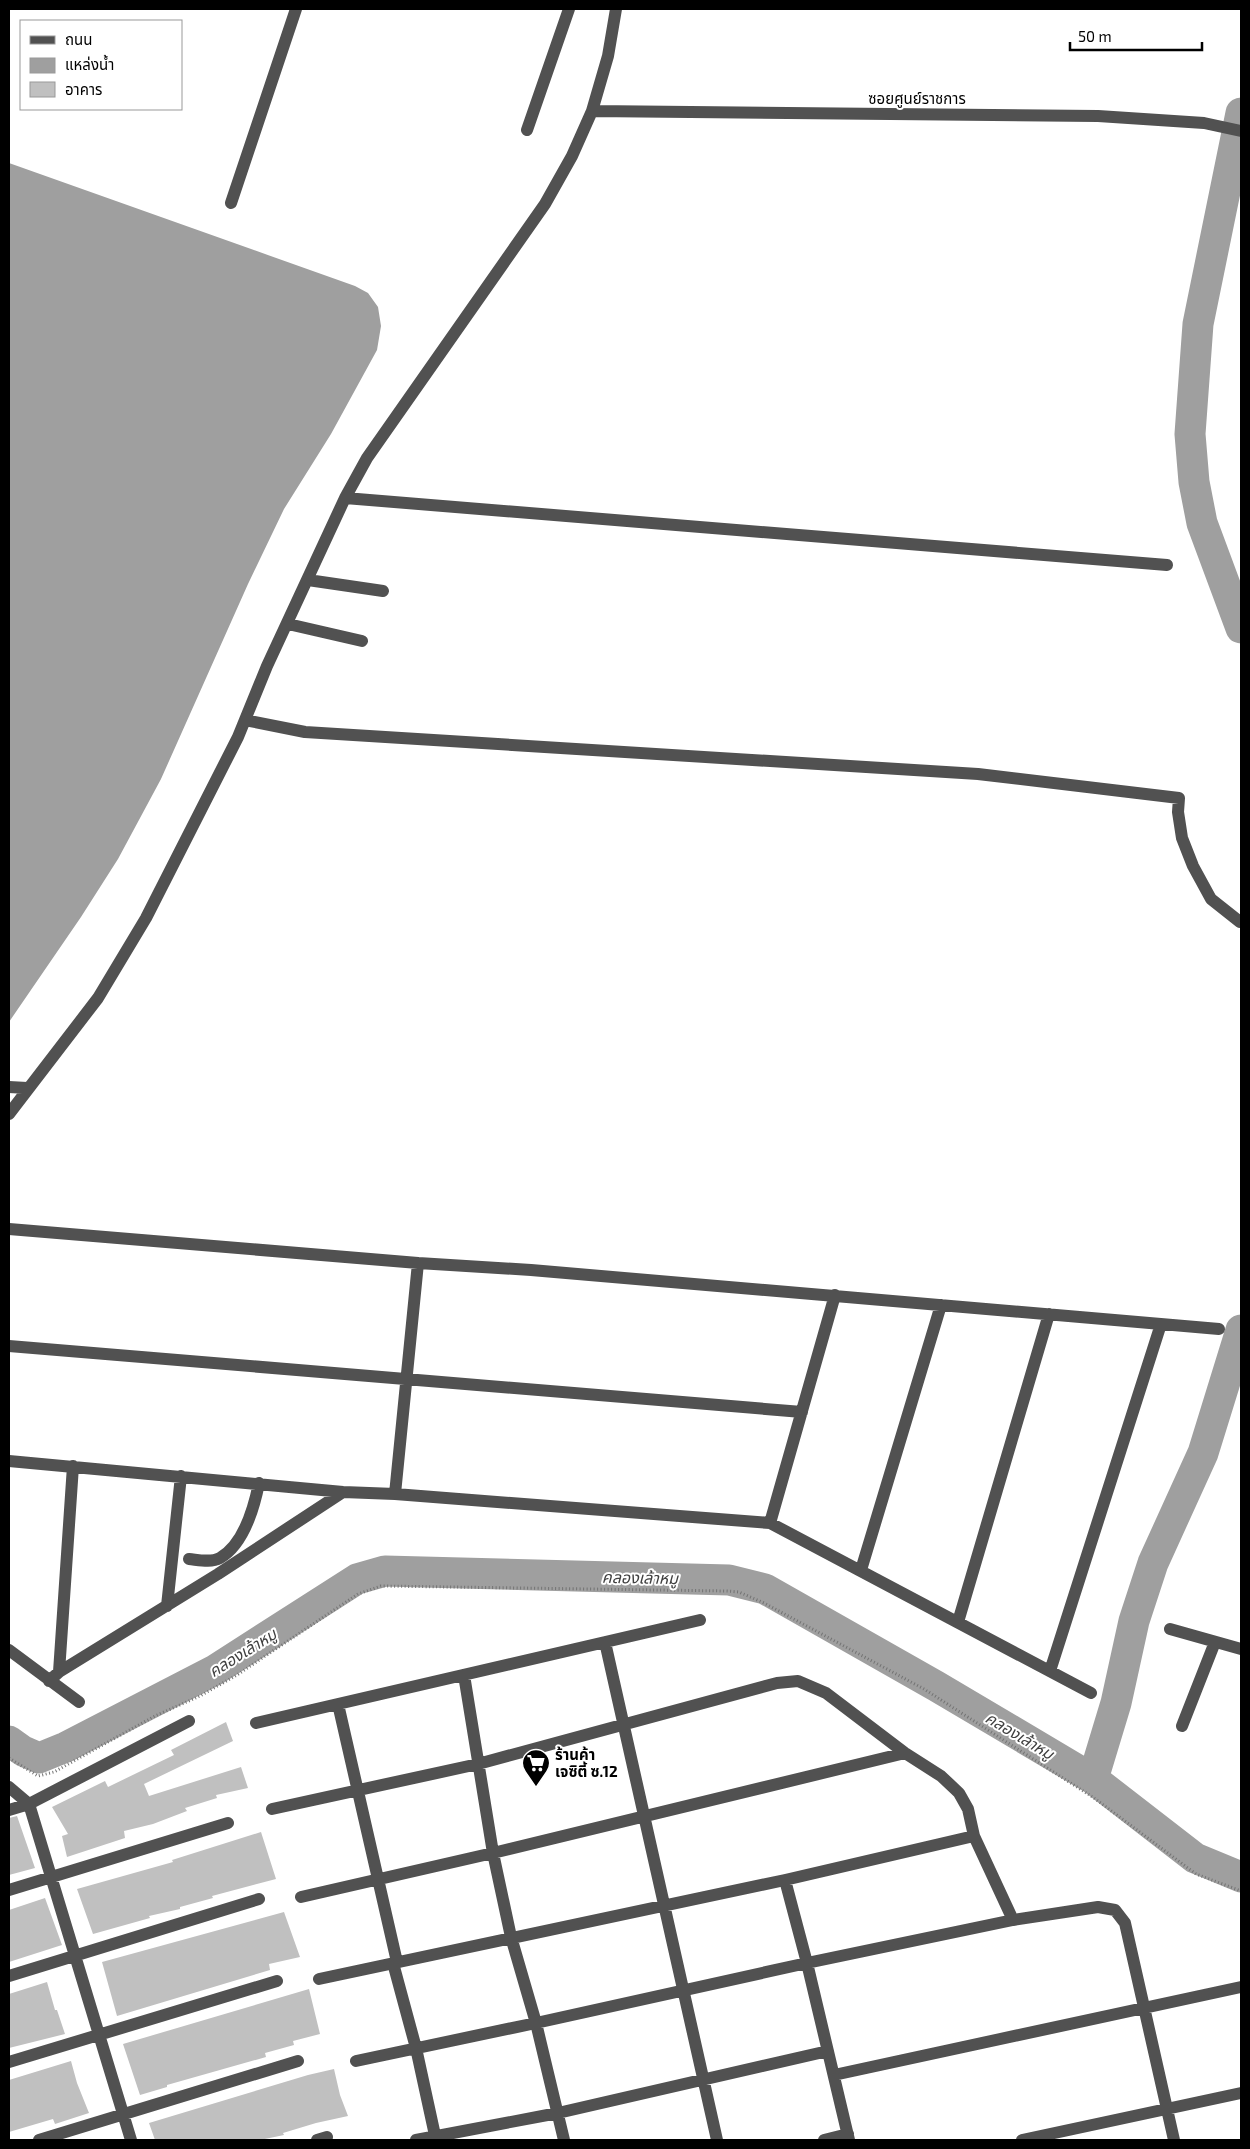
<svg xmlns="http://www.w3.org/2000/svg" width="1250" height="2149" font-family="'Exo 2','Noto Sans Thai',sans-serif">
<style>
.water{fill:#9f9f9f}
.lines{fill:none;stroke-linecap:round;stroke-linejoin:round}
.river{stroke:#9f9f9f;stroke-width:31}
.building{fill:#c0c0c0}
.path{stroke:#737373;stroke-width:3;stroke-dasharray:1 2.5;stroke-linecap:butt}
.minor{stroke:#515151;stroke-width:12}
.labels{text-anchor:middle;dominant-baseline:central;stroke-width:4;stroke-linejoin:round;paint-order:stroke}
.street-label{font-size:15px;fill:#000;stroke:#fff}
.poi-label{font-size:15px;font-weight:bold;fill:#000;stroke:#fff;text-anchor:start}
.water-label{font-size:16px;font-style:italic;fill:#404040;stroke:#fff}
</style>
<rect width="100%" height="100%" fill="#fff"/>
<path class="water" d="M9,163L355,286L368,293L378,307L381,326L377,350L331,434L284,509L248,584L161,779L118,859L81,917L9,1022Z"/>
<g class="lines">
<path class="river" d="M1241,113L1198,324L1190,434L1194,482L1202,523L1241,628
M9,1741L23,1751L39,1758L66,1747L215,1670L357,1579L385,1571L729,1580L765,1589L936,1686L1093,1779L1195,1858L1241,1877
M1093,1779L1116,1703L1134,1621L1153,1563L1203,1453L1241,1330"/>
</g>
<path class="building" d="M226,1722L233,1741L144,1784L149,1796L241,1767L248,1788L216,1795L217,1798L185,1808L187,1811L153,1824L124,1831L125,1838L67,1857L62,1836L68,1834L52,1807L105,1781L108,1787L143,1770L174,1755L171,1750Z
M17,1816L35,1868L9,1875V1818Z
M261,1832L276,1879L212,1896L213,1898L180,1907V1909L149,1916L150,1918L93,1934L77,1889L173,1862L172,1860Z
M45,1898L62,1945L9,1962V1910Z
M284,1912L300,1957L269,1964L270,1970L117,2016L102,1962Z
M47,1982L55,2010H57L65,2034L9,2048V1994Z
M309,1989L320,2034L293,2041L294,2045L265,2053L266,2057L167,2085V2087L140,2095L123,2044Z
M71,2061L77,2083L89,2113L55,2124L53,2119L9,2132V2080Z
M334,2069L340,2095L348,2116L316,2123L283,2133L284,2135L260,2140H155L149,2123L308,2075Z"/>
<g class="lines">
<path class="path" d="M9,1758L38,1776L54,1772L155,1716L200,1696L237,1675L358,1594L381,1586L727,1591L739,1592L764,1603L924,1689L1094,1798L1196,1874L1241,1891"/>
<path class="minor" d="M592,111L1098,116L1204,123L1241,131
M527,130L569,9
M231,203L296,9
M345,498L1167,565
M308,580L383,591
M288,624L362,641
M245,720L305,732L978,774L1179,798L1178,812L1182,838L1193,866L1211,899L1240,922
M9,1087L27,1088
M9,1114L98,998L146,918L238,737L267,666L345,498L367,458L545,204L572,156L592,111L608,56L616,9
M9,1229L418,1263L531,1270L1219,1329
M9,1346L802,1412
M9,1461L343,1492L395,1494L770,1523L1091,1693
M395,1494L418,1263
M770,1523L835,1295
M189,1559C199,1560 211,1563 220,1558C244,1544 254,1508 259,1483
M861,1570L941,1305
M167,1606L181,1476
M958,1622L1049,1314
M1170,1629L1241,1649
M605,1642L717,2140
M9,1650L79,1702
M1050,1671L1161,1324
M59,1672L73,1466
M464,1675L493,1853L511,1937L536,2023L564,2140
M49,1681L59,1672L218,1574L343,1492
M338,1704L397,1962
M256,1723L700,1620
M1182,1726L1215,1642
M9,1787L29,1804L131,2140
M272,1809L478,1764L777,1683L798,1681L826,1693L905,1753L941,1776L959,1793L968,1809L974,1836L1013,1920
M9,1810L29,1804L189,1721
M785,1880L807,1963L849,2140
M9,1890L228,1823
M301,1897L493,1853L905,1753
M393,1963L416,2048L436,2140
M9,1976L259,1899
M319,1979L785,1880L974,1836
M356,2061L536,2023L807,1963L1013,1920L1098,1907L1115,1910L1125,1923L1174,2140
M9,2062L277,1981
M834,2075L1241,1987
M39,2140L298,2061
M317,2140L327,2137
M416,2140L558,2113L828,2051
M824,2140L848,2134
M1022,2140L1241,2093"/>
</g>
<defs>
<g id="supermarket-pin" transform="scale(1.4375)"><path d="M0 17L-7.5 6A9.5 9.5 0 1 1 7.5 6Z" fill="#000" stroke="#fff"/><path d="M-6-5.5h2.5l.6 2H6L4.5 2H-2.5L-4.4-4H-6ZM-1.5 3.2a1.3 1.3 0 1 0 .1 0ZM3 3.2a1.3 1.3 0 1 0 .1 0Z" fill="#fff"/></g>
</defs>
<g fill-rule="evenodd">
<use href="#supermarket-pin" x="536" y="1763"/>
</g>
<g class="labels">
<g class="street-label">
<text x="917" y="98">ซอยศูนย์ราชการ</text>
</g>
<g class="poi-label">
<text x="555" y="1754">ร้านค้า<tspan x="555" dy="17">เจซิตี้ ซ.12</tspan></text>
</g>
<g class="water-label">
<text transform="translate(640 1577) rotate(1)">คลองเล้าหมู</text>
<text transform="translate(242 1652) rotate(-32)">คลองเล้าหมู</text>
<text transform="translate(1020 1735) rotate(31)">คลองเล้าหมู</text>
</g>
</g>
<rect width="1250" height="2149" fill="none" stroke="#000000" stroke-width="20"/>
<rect x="20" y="20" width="162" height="90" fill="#ffffff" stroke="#999999"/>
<rect x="30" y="36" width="25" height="8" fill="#515151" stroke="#999999"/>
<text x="65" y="45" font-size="15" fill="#000000">ถนน</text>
<rect x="30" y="58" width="25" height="15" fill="#9f9f9f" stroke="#999999"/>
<text x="65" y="70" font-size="15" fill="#000000">แหล่งน้ำ</text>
<rect x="30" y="82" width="25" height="15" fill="#c0c0c0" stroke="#999999"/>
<text x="65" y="95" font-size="15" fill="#000000">อาคาร</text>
<path d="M1070 42v8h132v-8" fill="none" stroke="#000000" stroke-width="2.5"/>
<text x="1078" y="42" font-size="15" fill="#000000" stroke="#ffffff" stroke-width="4" paint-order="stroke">50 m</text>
</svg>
